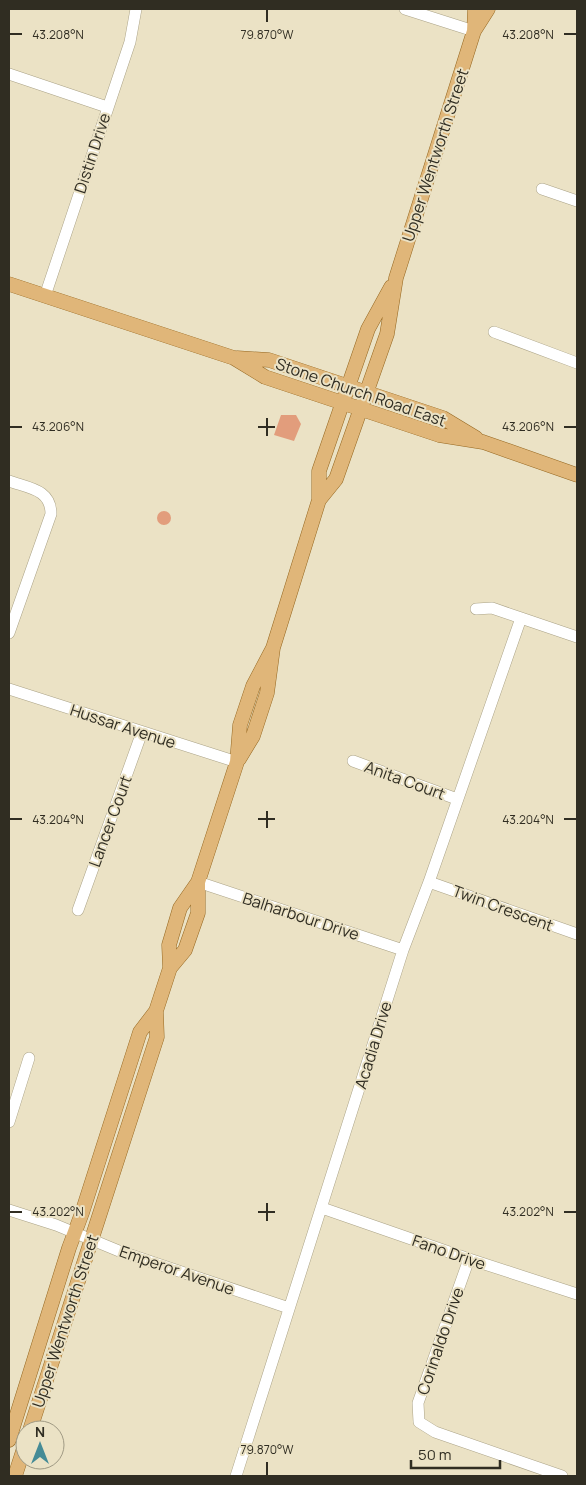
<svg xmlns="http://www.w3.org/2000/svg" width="586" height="1485" font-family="Manrope,sans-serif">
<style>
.green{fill:#e29d7c}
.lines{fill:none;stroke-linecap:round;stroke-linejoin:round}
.minor-casing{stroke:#aba387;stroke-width:12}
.major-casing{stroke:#956720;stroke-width:15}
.minor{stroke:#fff;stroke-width:11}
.major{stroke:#e0b679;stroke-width:14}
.ticks{fill:none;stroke:#302d22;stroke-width:2}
.labels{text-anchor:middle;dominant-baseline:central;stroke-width:4;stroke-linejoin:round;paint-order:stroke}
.street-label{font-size:16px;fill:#302d22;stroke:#ebe2c5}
.ticks-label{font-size:12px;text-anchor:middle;fill:#302d22;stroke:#ebe2c5;stroke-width:4;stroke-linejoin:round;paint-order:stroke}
</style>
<rect width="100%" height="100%" fill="#ebe2c5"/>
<path class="green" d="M281,415H296L301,424L294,441L274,435Z
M157 518a7 7 0 1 1 14 0a7 7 0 1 1-14 0Z"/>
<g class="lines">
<g class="minor-casing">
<path id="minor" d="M405,9L474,31
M9,74L107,107
M542,189L577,201
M45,296L130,42L136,9
M494,332L577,363
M9,481C28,488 51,489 51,514L9,633
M476,609L492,608L521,618
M9,689L237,762
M353,761L457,799
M198,882L403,950
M429,882L577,934
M78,910L142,732
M9,1122L29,1058
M322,1208L469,1259L577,1294
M9,1210L56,1225L119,1251L289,1308
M469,1259L418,1403L419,1422L435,1432L562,1476
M236,1476L403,950L429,882L521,618L577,637"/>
</g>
<g class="major-casing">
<path id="major" d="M474,31L475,9
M9,284L234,358L265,377L439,435L483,442L577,475
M237,358L269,360L443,418L476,438
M319,500L336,479L387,334L396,278L474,31L488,9
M239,759L253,736L267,693L273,648L319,500V471L368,329L391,287
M170,968L185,950L198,913V883
M30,1430L157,1037L156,1011L170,968L169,945L180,908L198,882L237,762L240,725L253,686L273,648
M9,1440L69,1248L82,1213L140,1032L156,1011
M15,1476L25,1445"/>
</g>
<use href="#minor" class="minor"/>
<use href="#major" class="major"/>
</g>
<path class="ticks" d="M267,10V22M10,34H22M564,34H576M267,418V436M10,427H22M258,427H275M564,427H576M267,811V828M10,819H22M258,819H275M564,819H576M267,1203V1221M10,1212H22M258,1212H275M564,1212H576M267,1462V1475"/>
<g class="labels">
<g class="street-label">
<text transform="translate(92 153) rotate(-72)">Distin Drive</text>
<text transform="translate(435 155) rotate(-72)">Upper Wentworth Street</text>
<text transform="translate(361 392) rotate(19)">Stone Church Road East</text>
<text transform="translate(123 726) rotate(18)">Hussar Avenue</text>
<text transform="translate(405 780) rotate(20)">Anita Court</text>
<text transform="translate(110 821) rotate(-70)">Lancer Court</text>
<text transform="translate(503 908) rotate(20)">Twin Crescent</text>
<text transform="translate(301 916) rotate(18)">Balharbour Drive</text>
<text transform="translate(373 1045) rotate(-73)">Acadia Drive</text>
<text transform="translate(449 1252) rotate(19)">Fano Drive</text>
<text transform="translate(177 1270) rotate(19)">Emperor Avenue</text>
<text transform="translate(65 1321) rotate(-72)">Upper Wentworth Street</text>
<text transform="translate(440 1341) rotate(-71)">Corinaldo Drive</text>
</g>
</g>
<g class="ticks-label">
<text x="58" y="39">43.208°N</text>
<text x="528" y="39">43.208°N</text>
<text x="267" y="39">79.870°W</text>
<text x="58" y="431">43.206°N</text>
<text x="528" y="431">43.206°N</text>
<text x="58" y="824">43.204°N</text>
<text x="528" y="824">43.204°N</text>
<text x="58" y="1216">43.202°N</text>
<text x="528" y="1216">43.202°N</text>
<text x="267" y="1454">79.870°W</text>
</g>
<rect width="586" height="1485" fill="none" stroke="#302d22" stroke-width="20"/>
<g transform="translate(40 1445)"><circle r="24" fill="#ebe2c5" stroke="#a09a84"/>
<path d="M0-4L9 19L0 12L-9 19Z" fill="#458b96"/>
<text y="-8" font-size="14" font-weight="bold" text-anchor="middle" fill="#302d22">N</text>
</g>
<path d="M411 1460v8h89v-8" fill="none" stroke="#302d22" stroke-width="2.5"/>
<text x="418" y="1460" font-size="15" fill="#302d22" stroke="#ebe2c5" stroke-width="4" paint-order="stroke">50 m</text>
</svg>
